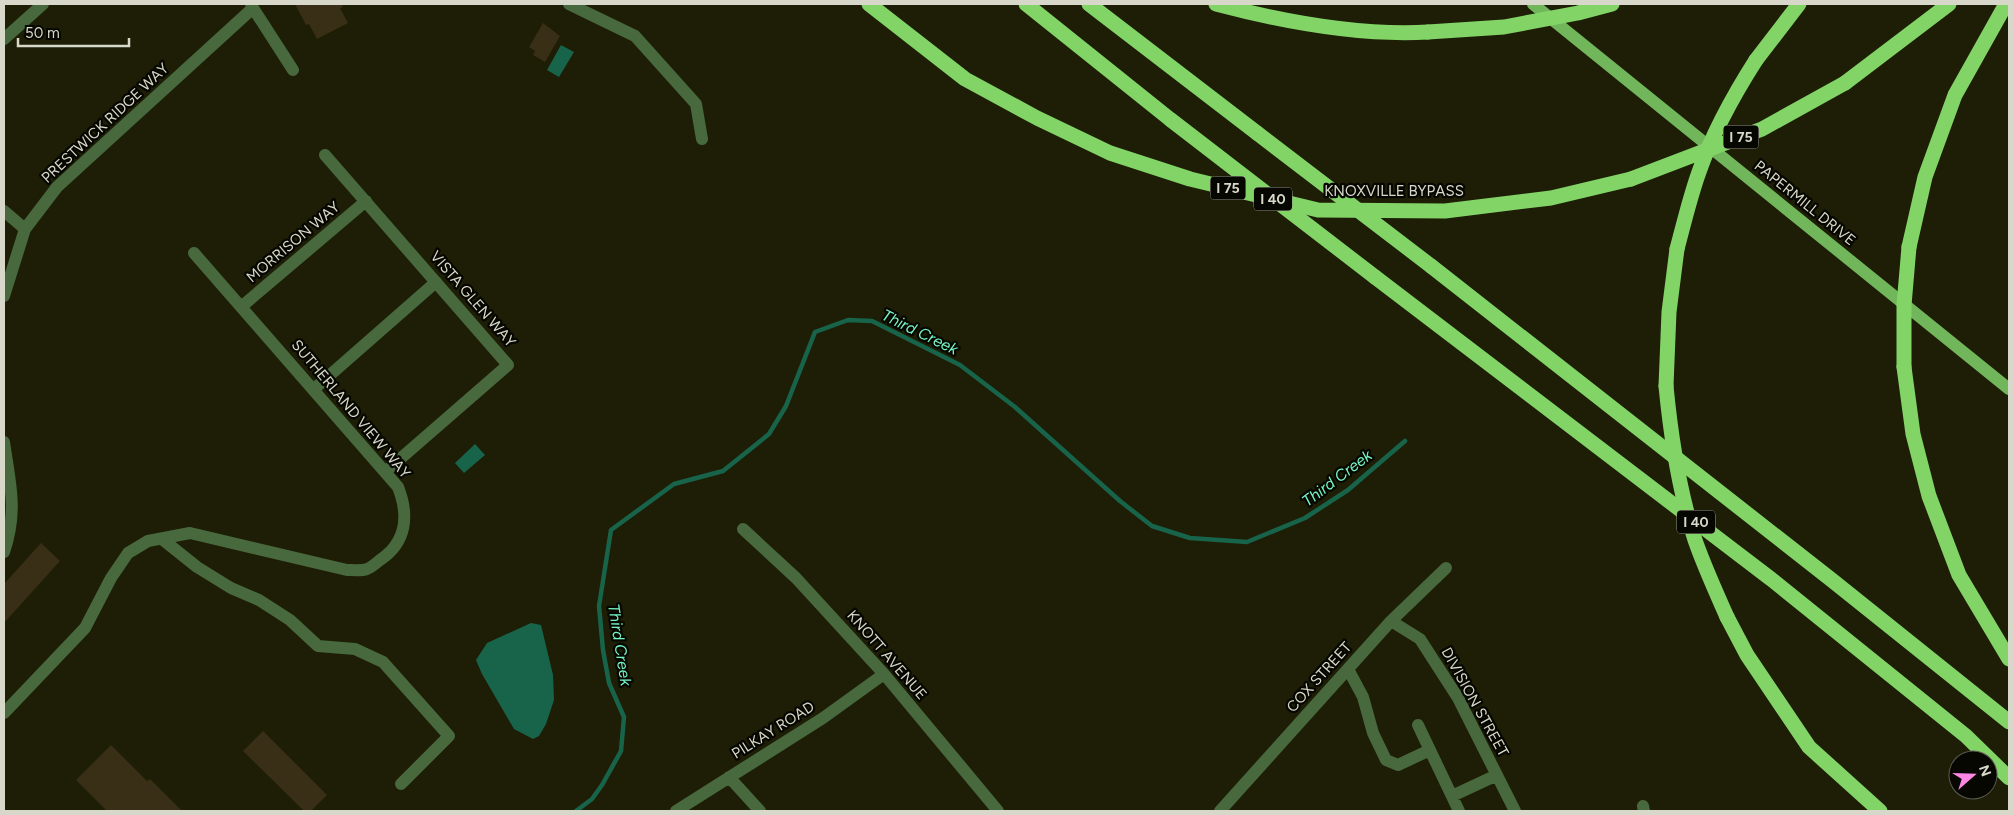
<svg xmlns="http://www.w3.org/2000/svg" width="2013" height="815" font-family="Figtree,sans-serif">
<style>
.water{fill:#18644b}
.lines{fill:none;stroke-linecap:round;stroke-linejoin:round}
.stream{stroke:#18644b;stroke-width:4.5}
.building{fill:#392e16}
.minor{stroke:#48683e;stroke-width:12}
.major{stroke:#72b65c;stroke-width:12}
.highway{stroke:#82d467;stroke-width:15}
.highway-bridge{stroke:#82d467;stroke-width:15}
.labels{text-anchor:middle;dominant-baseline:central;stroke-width:4.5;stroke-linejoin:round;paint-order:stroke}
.shield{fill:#070701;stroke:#99998d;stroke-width:1}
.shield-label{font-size:14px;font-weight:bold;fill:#d7d8c9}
.street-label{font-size:15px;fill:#d7d8c9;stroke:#070701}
.water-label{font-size:16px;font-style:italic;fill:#74f5c4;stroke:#070701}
</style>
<rect width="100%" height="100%" fill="#1d1e05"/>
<path class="water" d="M561,45L574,52L559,77L547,70Z
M475,444L485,455L464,473L455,463Z
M531,623L541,625L553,675L554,700L546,724L539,736L533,739L514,729L482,674L476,660L487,643Z"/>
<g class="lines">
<path class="stream" d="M576,811L592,799L602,785L621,751L624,717L609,683L603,650L599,606L611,530L674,484L723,471L769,434L786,406L815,332L848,320L872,321L960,365L1015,407L1120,501L1152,526L1190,538L1247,542L1305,518L1348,490L1405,441"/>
</g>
<path class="building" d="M295,4H341L343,7L340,8L348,23L317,39L309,24L306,25Z
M543,23L560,36L545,62L533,55L535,51L529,47Z
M41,543L60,561L4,623V584Z
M263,731L327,795L311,811H304L243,751Z
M111,745L147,781L150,779L182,811H107L76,780Z"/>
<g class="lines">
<path class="minor" d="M569,4L635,36L696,104L702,139
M253,8L293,70
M4,39L43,4
M325,155L508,365L385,472
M4,211L25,229
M4,296L25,229L57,187L253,8L251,4
M241,307L366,201
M314,389L436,282
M4,442C10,483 18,511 4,552
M743,529L796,578L884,674L998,811
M162,539L197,567L231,588L259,600L290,620L318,646L355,649L383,662L449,736L401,784
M1391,621L1420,639L1458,698L1515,811
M1348,669L1363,697L1373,733L1386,760L1398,765L1430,750
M4,713L85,628L111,578L128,553L148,541L190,533L347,570C353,570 361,571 367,569C371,568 376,563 380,560C407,542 409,515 398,487L194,253
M1418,725L1459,811
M729,777L760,811
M1452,796L1497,775
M1643,806L1644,811
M676,811L823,718L884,674
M1220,811L1391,621L1446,568"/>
<path class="major" d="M1533,4L2009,389"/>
<path class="highway" d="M869,4L965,79L1037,118L1110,153L1190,179L1318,210L1445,211L1551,198L1631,179
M1026,4L1171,120
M1089,4L1257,133
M1216,4C1284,22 1357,36 1428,32
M1756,60L1799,4
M1845,83L1949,4
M1909,247L1925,177L1955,95L2006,4
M1431,266L1833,581L2009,722
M1375,277L1771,579L1966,736L2009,778
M1904,367L1913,434L1929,496L1959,575L2009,659
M1666,386L1669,312L1677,249
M1727,617L1747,655L1809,747L1880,811"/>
<path class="highway-bridge" d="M1428,32L1504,27L1578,13L1612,4
M1171,120L1375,277
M1257,133L1431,266
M1631,179L1762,129L1845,83
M1677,249C1684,223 1690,197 1699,172C1713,132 1733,96 1756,60
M1904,367V305L1909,247
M1666,386C1671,438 1679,491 1695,540C1704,566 1716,592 1727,617"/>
</g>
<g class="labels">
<g class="shield">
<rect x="1723.5" y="125.5" width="35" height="23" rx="4"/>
<rect x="1210.5" y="176.5" width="35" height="23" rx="4"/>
<rect x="1254" y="187.5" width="38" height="23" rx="4"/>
<rect x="1677" y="510.5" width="38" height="23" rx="4"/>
</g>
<g class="shield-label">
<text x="1741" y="137">I 75</text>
<text x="1228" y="188">I 75</text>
<text x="1273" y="199">I 40</text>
<text x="1696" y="522">I 40</text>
</g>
<g class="street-label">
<text transform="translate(105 123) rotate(-43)">PRESTWICK RIDGE WAY</text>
<text x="1394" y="191">KNOXVILLE BYPASS</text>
<text transform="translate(1805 203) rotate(39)">PAPERMILL DRIVE</text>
<text transform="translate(293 242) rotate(-40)">MORRISON WAY</text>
<text transform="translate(473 299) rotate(49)">VISTA GLEN WAY</text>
<text transform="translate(351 409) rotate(50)">SUTHERLAND VIEW WAY</text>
<text transform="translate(887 655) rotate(49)">KNOTT AVENUE</text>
<text transform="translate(1319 677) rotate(-48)">COX STREET</text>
<text transform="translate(1475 702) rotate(61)">DIVISION STREET</text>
<text transform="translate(773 730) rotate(-32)">PILKAY ROAD</text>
</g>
<g class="water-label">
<text transform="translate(920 332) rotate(26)">Third Creek</text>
<text transform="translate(1337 478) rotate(-37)">Third Creek</text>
<text transform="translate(620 645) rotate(81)">Third Creek</text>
</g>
</g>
<rect width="2013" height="815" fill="none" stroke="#d7d8c9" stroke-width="10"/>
<g transform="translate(1973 775) rotate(70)"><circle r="24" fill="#070701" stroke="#5a5b51"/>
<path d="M0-4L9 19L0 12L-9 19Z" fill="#fc86e4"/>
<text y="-8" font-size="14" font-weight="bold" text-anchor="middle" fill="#d7d8c9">N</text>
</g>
<path d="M18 38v8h111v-8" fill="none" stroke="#d7d8c9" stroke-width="2.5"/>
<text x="25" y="38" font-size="15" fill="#d7d8c9" stroke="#070701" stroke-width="4" paint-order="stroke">50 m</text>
</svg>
